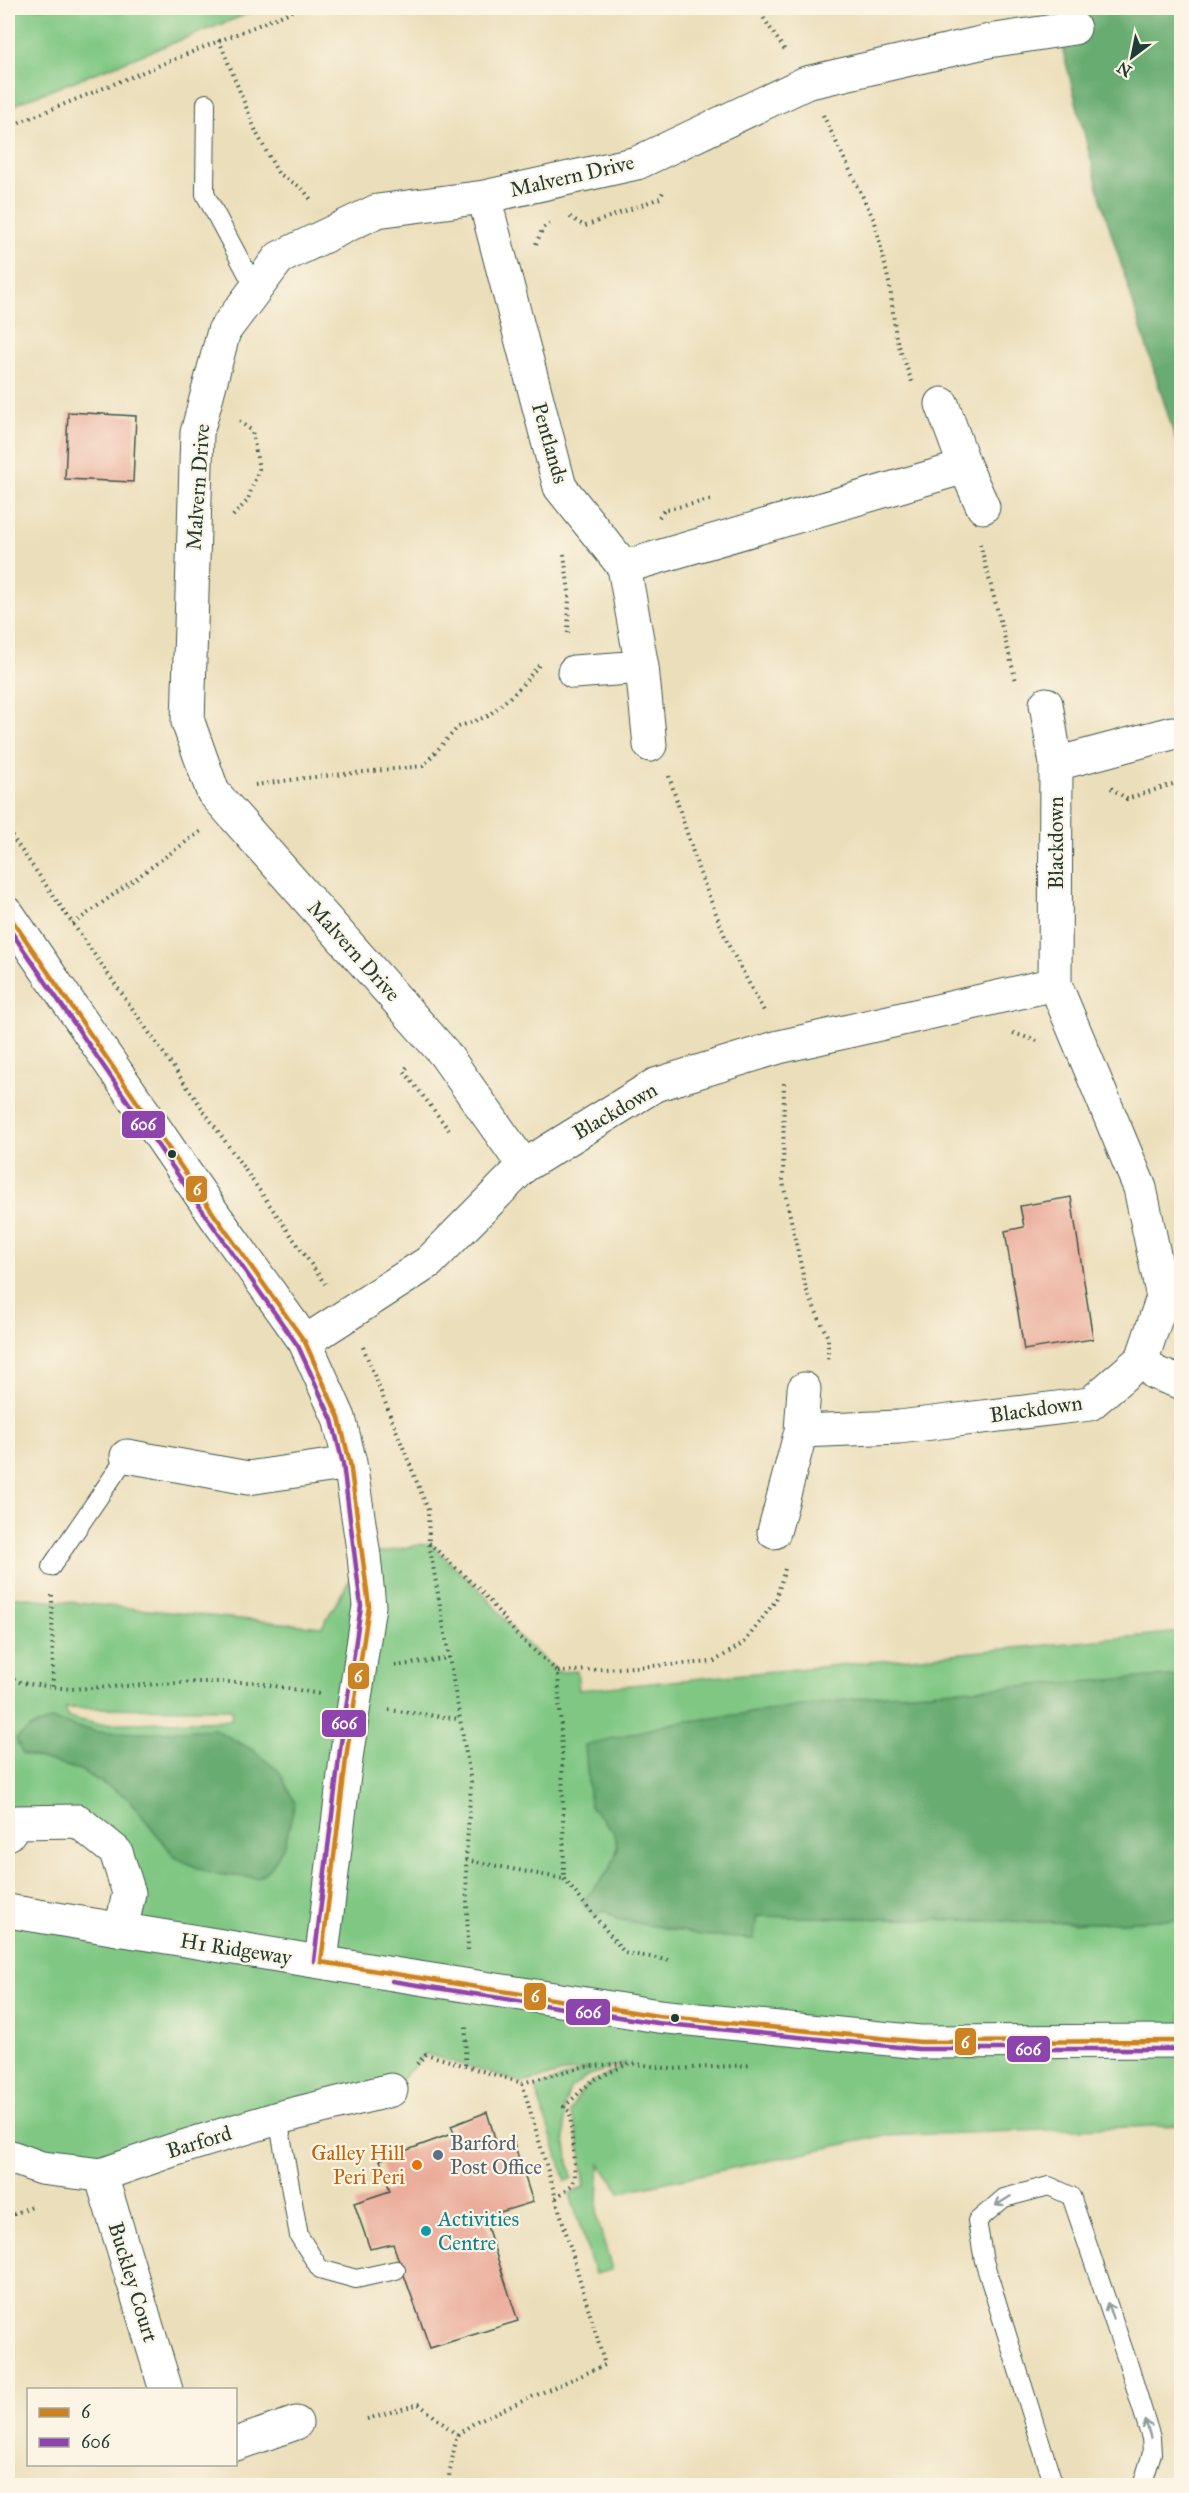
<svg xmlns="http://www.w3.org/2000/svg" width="1189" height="2493" font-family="'IM FELL Great Primer',serif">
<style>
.green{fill:#7fc783;stroke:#4f825c;stroke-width:1.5;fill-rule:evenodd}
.forest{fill:#67ac71;stroke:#437452;stroke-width:1.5}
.building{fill:#eaa997}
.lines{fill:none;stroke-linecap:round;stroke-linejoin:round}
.lane-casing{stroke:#3e5548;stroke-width:20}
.street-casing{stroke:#3e5548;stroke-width:35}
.path{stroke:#3e5548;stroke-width:4;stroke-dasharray:1.5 4.5;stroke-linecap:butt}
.lane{stroke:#fff;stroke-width:18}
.street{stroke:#fff;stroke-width:33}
.street-bridge-casing{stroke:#3e5548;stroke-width:35;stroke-linecap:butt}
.street-bridge{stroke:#fff;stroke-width:33}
.bus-1-casing{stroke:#fcf5e5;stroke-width:9}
.bus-2-casing{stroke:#fcf5e5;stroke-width:9}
.bus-1{stroke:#cb8323;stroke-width:4.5}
.bus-2{stroke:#8e44ad;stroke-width:4.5}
.oneway{stroke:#8f9e9a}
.bus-dot{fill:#1f3d34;stroke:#fcf5e5;stroke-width:2}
.service-dot{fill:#5c6f8a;stroke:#fcf5e5;stroke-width:2}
.food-dot{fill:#e8710a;stroke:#fcf5e5;stroke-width:2}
.culture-dot{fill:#0f9aa8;stroke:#fcf5e5;stroke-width:2}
.labels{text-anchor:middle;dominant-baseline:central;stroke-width:4.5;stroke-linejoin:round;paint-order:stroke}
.street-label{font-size:21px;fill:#1f3d34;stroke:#fcf5e5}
.service-label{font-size:21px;fill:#4e5e75;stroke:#fcf5e5;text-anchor:start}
.food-label{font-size:21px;fill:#c56008;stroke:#fcf5e5;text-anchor:end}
.culture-label{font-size:21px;fill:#0d838f;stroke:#fcf5e5;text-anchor:start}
.line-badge{stroke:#fcf5e5;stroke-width:2}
.badge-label{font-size:16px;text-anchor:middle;font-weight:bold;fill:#fff}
</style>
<rect width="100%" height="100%" fill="#fcf5e5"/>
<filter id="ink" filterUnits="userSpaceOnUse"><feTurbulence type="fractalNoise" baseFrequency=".0167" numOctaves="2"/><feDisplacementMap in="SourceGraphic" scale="12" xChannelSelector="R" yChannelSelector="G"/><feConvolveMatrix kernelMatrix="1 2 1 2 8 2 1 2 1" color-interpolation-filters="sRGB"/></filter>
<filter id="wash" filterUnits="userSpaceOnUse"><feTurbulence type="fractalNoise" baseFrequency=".008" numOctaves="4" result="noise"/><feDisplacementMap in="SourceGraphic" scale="24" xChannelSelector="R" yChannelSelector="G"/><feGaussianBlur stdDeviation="1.35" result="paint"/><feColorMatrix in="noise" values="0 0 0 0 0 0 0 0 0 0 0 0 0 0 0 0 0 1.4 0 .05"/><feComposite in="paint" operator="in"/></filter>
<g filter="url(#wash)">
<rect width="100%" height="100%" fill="#ebdeba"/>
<path class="green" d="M8,8H263L20,102L8,112Z
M429,1543L483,1593L518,1636L558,1672L577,1671L579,1690L1181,1632V1675L590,1806C597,1813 607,1821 612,1830C629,1856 598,1884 582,1902L604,1910L617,1919L702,1935L753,1939L757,1916L1094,1923L1181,1919V2125L882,2136L620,2192L600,2164L597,2218L612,2270L595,2274L570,2194L585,2186L577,2131L570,2112C587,2073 599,2084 627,2063L587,2076L570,2089L564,2107L565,2140L572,2178L566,2181L535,2088L592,2068L572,2071L522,2083L426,2054L391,2090L134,2163L8,2156V1911L121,1930L129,1893L78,1821L8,1834V1596L322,1627L364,1556ZM65,1708L232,1709V1710L231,1720L97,1724L67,1717ZM52,1720L96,1732L142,1733L176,1858L127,1797L80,1770L22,1754Z"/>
<path class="forest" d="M1052,8H1181V457L1102,203Z
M1181,1675V1919L1094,1923L757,1916L754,1939L702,1935L617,1919L604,1910L595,1917L582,1902L608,1872L618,1849L613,1831L590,1806L585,1745L674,1723L883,1695Z
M52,1720L96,1732L142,1733L214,1729L251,1749L279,1771L295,1803L285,1844L271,1868L257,1878L211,1874L176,1858L127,1797L80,1770L22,1754L16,1739L32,1727Z"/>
<g id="blocks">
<path class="building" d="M68,412L136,416L133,482L65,479Z
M1071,1197L1093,1339L1024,1350L1005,1231L1024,1227L1020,1206Z
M487,2112L498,2148L513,2140L533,2202L484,2217L518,2321L430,2348L393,2244L370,2249L354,2203L390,2191L380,2160L454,2133L451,2126Z"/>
</g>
</g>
<g filter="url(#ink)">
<use href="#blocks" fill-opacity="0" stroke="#3e5548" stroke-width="1.5"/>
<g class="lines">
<g class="lane-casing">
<path id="lane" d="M206,103L205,194L248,275L258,285
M51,1567L127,1456
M278,2118L299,2236L320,2269L356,2279L396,2270
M1054,2486L984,2261L977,2221L1004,2198L1049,2186L1071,2196L1129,2366L1151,2438L1152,2453L1142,2486"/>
</g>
<g class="street-casing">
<path id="street" d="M484,197L560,487L624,567L642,667L650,745
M942,404L965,467L983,507
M624,567L965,467
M574,672L642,667
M1056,764L1172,733
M8,914L215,1216L305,1342L339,1418L350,1463L364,1556L369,1606L347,1751L321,1962
M524,1166L444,1053L213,792L188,722L197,433L224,331L279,258L377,211L484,197L637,163L806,83L989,41L1074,28
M305,1342L429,1262L524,1166L655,1085L779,1047L1055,984
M1142,1359L1155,1373L1182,1383
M801,1431L804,1389
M127,1456L248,1478L350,1463
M774,1532L801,1431L899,1427L1090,1404L1142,1359L1163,1297L1140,1188L1055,984L1056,764L1046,704
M8,1834L17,1822L78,1821L116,1852L129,1893L121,1930
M8,1911L393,1974
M586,2004L658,2016L920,2042L1182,2041
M8,2156L41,2168L101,2175L173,2150L278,2118L391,2090
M101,2175L166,2390
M236,2444L296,2423"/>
</g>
<path class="path" d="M757,8L786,52
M219,40L257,134L278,173L302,188L312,201
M823,115L875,222L890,287L896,338L912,382
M8,127L300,8
M570,217L585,226L660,198L663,192
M536,244L543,228L552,222
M233,516L247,501L259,469L252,431L239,421
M659,517L664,510L710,500
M980,544L1016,681
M564,554L569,592L568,636
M669,776L699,871L728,944L765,1013
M255,785L305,778L423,766L458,727L488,716L516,692L539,665
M1111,788L1127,799L1182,781
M8,831L325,1284
M73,924L201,831
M1013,1033L1037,1041
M407,1067L404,1071L449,1130
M784,1083L783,1183L806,1289L828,1338V1362
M363,1347L428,1510L429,1543L471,1782L466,1860L468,1950
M429,1543L483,1593L518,1636L558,1672L562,1751L564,1879L625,1953L669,1960
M52,1595L53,1687
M395,1666L449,1658
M558,1672L713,1662L744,1643L776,1600L786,1565
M8,1677L22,1683L71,1689L196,1682H253L320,1694
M389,1710L459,1719
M466,1860L564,1879
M417,2064L426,2054L522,2083L605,2365L477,2421L457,2435L447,2486
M465,2065L466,2024
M522,2083L582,2067L626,2063
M556,2198L572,2185L575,2177L570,2112L564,2107L593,2080L630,2063L671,2069L752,2065
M8,2217L34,2205
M367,2419L419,2404L457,2435"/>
<use href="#lane" class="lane"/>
<use href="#street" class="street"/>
<g class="street-bridge-casing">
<path id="street-bridge" d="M393,1974L586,2004"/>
</g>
<use href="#street-bridge" class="street-bridge"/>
<g class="bus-1-casing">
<path id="bus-1" d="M8,914L215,1216L305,1342L339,1418L350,1463L369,1606L347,1751L321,1962
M321,1962L658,2016L920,2042L1182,2041"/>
</g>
<g class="bus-2-casing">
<path id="bus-2" d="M8,927L209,1220L298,1346L332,1420L343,1464L361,1606L340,1750L314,1961
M392,1981L657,2023L919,2049H1182"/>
</g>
<use href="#bus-1" class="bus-1"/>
<use href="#bus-2" class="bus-2"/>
</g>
<defs><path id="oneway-shaft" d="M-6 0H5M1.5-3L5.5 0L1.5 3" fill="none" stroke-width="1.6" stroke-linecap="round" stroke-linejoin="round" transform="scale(1.5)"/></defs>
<g class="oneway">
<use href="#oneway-shaft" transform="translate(1003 2201) rotate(148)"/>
<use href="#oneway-shaft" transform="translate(1110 2311) rotate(-109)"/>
<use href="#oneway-shaft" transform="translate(1148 2429) rotate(-106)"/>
</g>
</g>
<g class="bus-dot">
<circle cx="172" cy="1154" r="5"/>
<circle cx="675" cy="2018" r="5"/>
</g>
<circle class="service-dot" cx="438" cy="2155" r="6"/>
<circle class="food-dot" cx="417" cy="2165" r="6"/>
<circle class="culture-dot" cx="426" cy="2231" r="6"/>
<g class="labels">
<g class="street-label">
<text transform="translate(572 176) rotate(-13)">Malvern Drive</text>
<text transform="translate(550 443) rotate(74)">Pentlands</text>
<text transform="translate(198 487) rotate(-86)">Malvern Drive</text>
<text transform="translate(1056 843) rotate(-90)">Blackdown</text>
<text transform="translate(354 951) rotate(48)">Malvern Drive</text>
<text transform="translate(615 1111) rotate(-30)">Blackdown</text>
<text transform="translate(1036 1409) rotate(-8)">Blackdown</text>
<text transform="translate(236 1949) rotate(9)">H1 Ridgeway</text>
<text transform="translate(199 2142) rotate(-17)">Barford</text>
<text transform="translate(133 2282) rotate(73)">Buckley Court</text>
</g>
<g class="service-label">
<text x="450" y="2143">Barford<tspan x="450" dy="24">Post Office</tspan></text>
</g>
<g class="food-label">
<text x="405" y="2153">Galley Hill<tspan x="405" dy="24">Peri Peri</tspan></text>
</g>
<g class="culture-label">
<text x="438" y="2219">Activities<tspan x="438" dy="24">Centre</tspan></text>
</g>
</g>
<g class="line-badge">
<rect x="121" y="1110" width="45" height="29" rx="6" fill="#8e44ad"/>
<rect x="185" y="1175" width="23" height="28" rx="6" fill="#cb8323"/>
<rect x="347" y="1662" width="23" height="28" rx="6" fill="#cb8323"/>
<rect x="321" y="1709" width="46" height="29" rx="6" fill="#8e44ad"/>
<rect x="523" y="1982" width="24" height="29" rx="6" fill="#cb8323"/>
<rect x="565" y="1998" width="46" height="28" rx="6" fill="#8e44ad"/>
<rect x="954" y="2027" width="23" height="29" rx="6" fill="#cb8323"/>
<rect x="1006" y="2035" width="45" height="28" rx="6" fill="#8e44ad"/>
</g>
<g class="badge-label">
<text x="143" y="1130">606</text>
<text x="197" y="1195">6</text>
<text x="358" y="1682">6</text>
<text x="344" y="1729">606</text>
<text x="535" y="2002">6</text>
<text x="588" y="2018">606</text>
<text x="965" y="2048">6</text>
<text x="1028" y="2055">606</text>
</g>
<rect width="1189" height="2493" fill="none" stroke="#fcf5e5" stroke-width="30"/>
<rect x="27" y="2388" width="210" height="78" fill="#fcf5e5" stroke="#a4ab9e" stroke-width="1.5"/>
<rect x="39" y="2408" width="30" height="9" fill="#cb8323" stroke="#a4ab9e" stroke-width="1.5"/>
<text x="81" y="2418" font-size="18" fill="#1f3d34">6</text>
<rect x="39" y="2438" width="30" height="9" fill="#8e44ad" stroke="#a4ab9e" stroke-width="1.5"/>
<text x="81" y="2448" font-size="18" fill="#1f3d34">606</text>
<g transform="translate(1132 57) rotate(212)" stroke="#fcf5e5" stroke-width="4.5" paint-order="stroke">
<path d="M0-4.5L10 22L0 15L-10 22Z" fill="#1f3d34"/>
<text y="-9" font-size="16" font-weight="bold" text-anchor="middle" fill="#1f3d34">N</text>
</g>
</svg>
